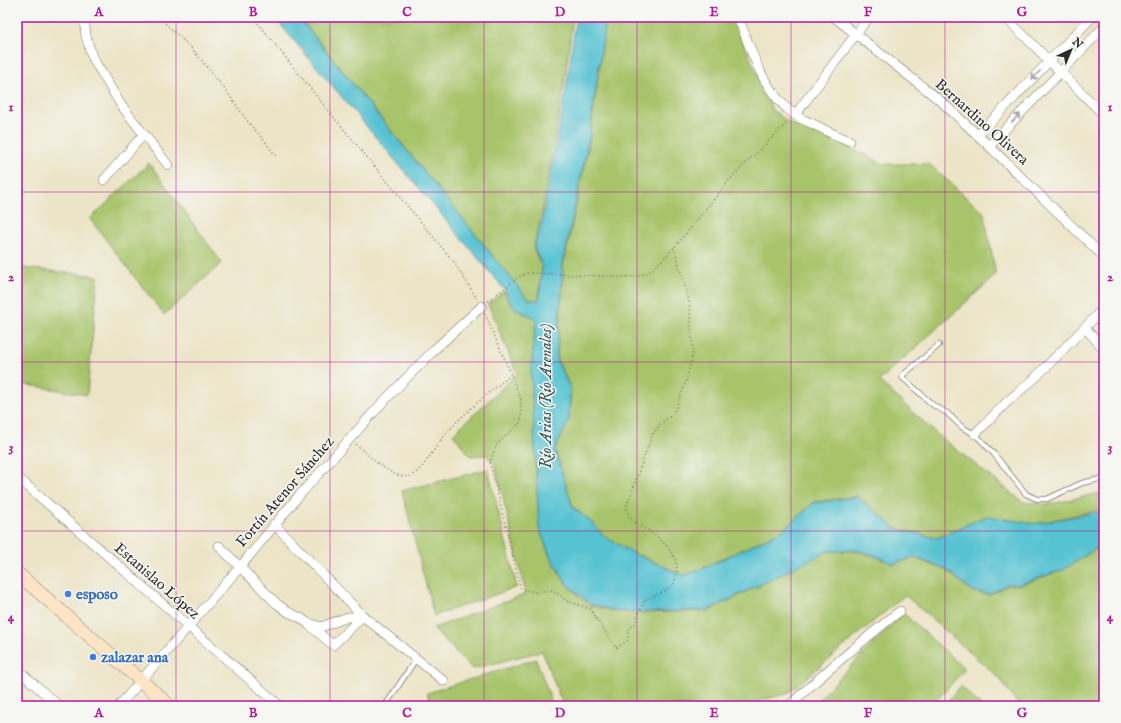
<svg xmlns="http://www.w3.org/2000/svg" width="1121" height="723" font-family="'IM FELL English',serif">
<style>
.green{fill:#a8c46b;stroke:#6a784b}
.water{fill:#57c2d2;stroke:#41767e}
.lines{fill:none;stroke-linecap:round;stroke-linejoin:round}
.lane-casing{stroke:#6f6c61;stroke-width:6}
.street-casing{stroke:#6f6c61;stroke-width:10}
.secondary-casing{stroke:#6f6c61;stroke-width:14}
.path{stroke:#6f6c61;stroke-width:1.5;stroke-dasharray:1 3;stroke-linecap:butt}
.lane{stroke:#fff;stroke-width:4.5}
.street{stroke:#fff;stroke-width:9}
.secondary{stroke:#ffe4c6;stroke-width:13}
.oneway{stroke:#a0a0a0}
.grid{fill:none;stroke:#b5179e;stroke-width:1;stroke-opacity:0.55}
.shop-dot{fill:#3f7fe0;stroke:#f6f6f2;stroke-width:1.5}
.labels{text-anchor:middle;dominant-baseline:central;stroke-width:3;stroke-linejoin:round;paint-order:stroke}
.street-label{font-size:15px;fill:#2b2b2b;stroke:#f6f6f2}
.shop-label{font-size:15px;font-weight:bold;fill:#366cbe;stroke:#f6f6f2;text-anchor:start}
.water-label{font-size:16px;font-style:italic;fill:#38585d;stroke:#f6f6f2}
.neatline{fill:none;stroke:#b5179e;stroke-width:1.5}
.grid-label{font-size:13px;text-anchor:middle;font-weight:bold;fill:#b5179e}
</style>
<rect width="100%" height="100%" fill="#f6f6f2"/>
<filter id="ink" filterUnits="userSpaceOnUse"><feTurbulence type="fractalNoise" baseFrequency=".025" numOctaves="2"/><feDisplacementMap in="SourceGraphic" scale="8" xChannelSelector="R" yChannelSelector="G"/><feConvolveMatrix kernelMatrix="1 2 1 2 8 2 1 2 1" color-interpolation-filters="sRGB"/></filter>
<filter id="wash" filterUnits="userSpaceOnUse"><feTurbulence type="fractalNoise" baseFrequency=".012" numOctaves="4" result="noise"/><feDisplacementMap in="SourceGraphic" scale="16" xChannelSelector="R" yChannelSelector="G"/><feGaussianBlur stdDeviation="0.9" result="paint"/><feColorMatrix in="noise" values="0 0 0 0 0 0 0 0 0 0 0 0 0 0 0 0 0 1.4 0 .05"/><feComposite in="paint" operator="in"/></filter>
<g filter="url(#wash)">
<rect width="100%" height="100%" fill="#ece4c6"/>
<path class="green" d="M299,17H573L564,87L541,218L533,248L542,267L538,300L528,299Z
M606,17H733L772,110L794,126L803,124L883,164H929L984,213L996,275L879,381L939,436L1023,502L1050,504L1104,492V509L1034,524L986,516L937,538L896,528L858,496L814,502L782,531L700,569L684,575L633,553L605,537L590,521L573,507L555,450L569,419L571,388L557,359L563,282V268L590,138Z
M149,163L222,263L164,315L90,219Z
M22,268L98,276L87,395L17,383V293Z
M504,291C511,311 518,311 536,318L531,372L539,528L549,555L566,584L589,605L617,612L644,613L708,611L828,551H854L874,556L893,564L914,558L946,570L972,592L989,595L1008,585H1020L1063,570L1104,544V706H1019L1000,679L905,595L787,694L745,704L740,706H565L563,705L542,651L472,669L433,628L526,594L495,464L486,455L470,456L453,434L517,374L488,304Z
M488,469L517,587L434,616L402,491Z
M903,613L965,669L931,706H812Z
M536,659L553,706H432L427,693Z
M961,686L981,706H943Z"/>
<path class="water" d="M274,17H298L528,299L539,301L542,267L534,247L542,221L566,90L576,17H606L589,138L562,268V282L556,359L570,388L569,419L555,450L573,508L590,521L605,537L633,553L685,576L700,570L782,531L814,503L857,497L896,529L937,538L987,516L1034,524L1104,511V543L1063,570L1020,584H1008L989,594L973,591L947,570L914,557L894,564L874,555L854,550L828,551L708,610L644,612L617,611L590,604L567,584L550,555L539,528L531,372L536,318C518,310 512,311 505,290Z"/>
</g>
<g filter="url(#ink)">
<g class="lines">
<g class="lane-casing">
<path id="lane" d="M939,345L904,374L902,377L933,405L947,413L963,428L975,434L994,454L1026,494L1037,499H1047L1082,483L1104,478
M389,706L387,703L416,659"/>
</g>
<g class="street-casing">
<path id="street" d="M84,17L86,36L92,57L121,105L168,165
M738,17C752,52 763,92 795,115C799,118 806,121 811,123C824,130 837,136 850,141
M834,17L942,102L989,146L1104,257
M1005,17L1104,115
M795,115L869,17
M978,135L1092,17
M989,146L1104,27
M104,180L144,134
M1085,328L1104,349
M975,434L1008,401L1034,379L1104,308
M17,477L280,706
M274,524L363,616L333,645L309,625
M219,546L276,603L288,612L301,618L306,622L321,627L348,617L363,616L444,681
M17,669L59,706
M119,706L240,567L297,498L382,403L435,349L482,306
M788,706L791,704C826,671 862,641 900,611"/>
</g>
<g class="secondary-casing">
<path id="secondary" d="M17,573L170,706"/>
</g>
<path class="path" d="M160,17L168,26L194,51L227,92L248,122L264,140L276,156
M253,17L327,109L454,262L477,299
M488,301L519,277L527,273L580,275L622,277L640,276L647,273L652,270L674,248L733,176L788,122
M485,314L511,374L521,400V422L497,444L490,462L521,589L536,592L553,590L567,601L590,609L616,648L627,641L629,629L636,623L637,617L645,600C653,596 662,594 668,589C673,586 675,582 676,576C681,559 665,542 652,533C640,525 625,522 627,505L652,435L660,424L673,414L680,398L687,378L693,352L689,301L674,248
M356,444C368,455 392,480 410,476C420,473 432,453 438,444C458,417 485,396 511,375"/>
<use href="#lane" class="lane"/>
<use href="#street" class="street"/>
<use href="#secondary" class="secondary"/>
</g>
<defs><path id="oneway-shaft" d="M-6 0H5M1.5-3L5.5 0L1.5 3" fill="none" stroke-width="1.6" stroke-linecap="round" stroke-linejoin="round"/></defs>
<g class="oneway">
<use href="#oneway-shaft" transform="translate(1036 75) rotate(135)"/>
<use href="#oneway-shaft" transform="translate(1016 118) rotate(-46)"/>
</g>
</g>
<path class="grid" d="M176,17V706M330,17V706M484,17V706M637,17V706M791,17V706M945,17V706M17,192H1104M17,362H1104M17,531H1104"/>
<g class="shop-dot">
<circle cx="68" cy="594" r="4"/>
<circle cx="93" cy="657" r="4"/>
</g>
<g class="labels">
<g class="street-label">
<text transform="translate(982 122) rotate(42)">Bernardino Olivera</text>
<text transform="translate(285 492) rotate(-49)">Fortín Atenor Sánchez</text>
<text transform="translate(157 581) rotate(41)">Estanislao López</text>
</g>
<g class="shop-label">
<text x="76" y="594">esposo</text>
<text x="101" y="657">zalazar ana</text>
</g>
<g class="water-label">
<text transform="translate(547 396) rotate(-90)">Río Arias (Río Arenales)</text>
</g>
</g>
<rect width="1121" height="723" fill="none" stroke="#f6f6f2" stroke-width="44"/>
<g transform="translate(1071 50) rotate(44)" stroke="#f6f6f2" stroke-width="3" paint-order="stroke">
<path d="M0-3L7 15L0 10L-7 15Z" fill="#2b2b2b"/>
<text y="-6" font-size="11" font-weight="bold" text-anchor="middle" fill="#2b2b2b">N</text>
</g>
<rect x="22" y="22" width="1077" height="679" class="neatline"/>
<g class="grid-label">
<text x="99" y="16">A</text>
<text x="253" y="16">B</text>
<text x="407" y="16">C</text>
<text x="560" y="16">D</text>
<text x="714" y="16">E</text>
<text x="868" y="16">F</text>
<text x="1022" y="16">G</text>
<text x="11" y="111">1</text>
<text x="1110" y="111">1</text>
<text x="11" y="281">2</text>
<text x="1110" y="281">2</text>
<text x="11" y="451">3</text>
<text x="1110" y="451">3</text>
<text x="11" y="621">4</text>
<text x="1110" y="621">4</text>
<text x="99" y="717">A</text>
<text x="253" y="717">B</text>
<text x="407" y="717">C</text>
<text x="560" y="717">D</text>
<text x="714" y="717">E</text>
<text x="868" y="717">F</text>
<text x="1022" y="717">G</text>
</g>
</svg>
